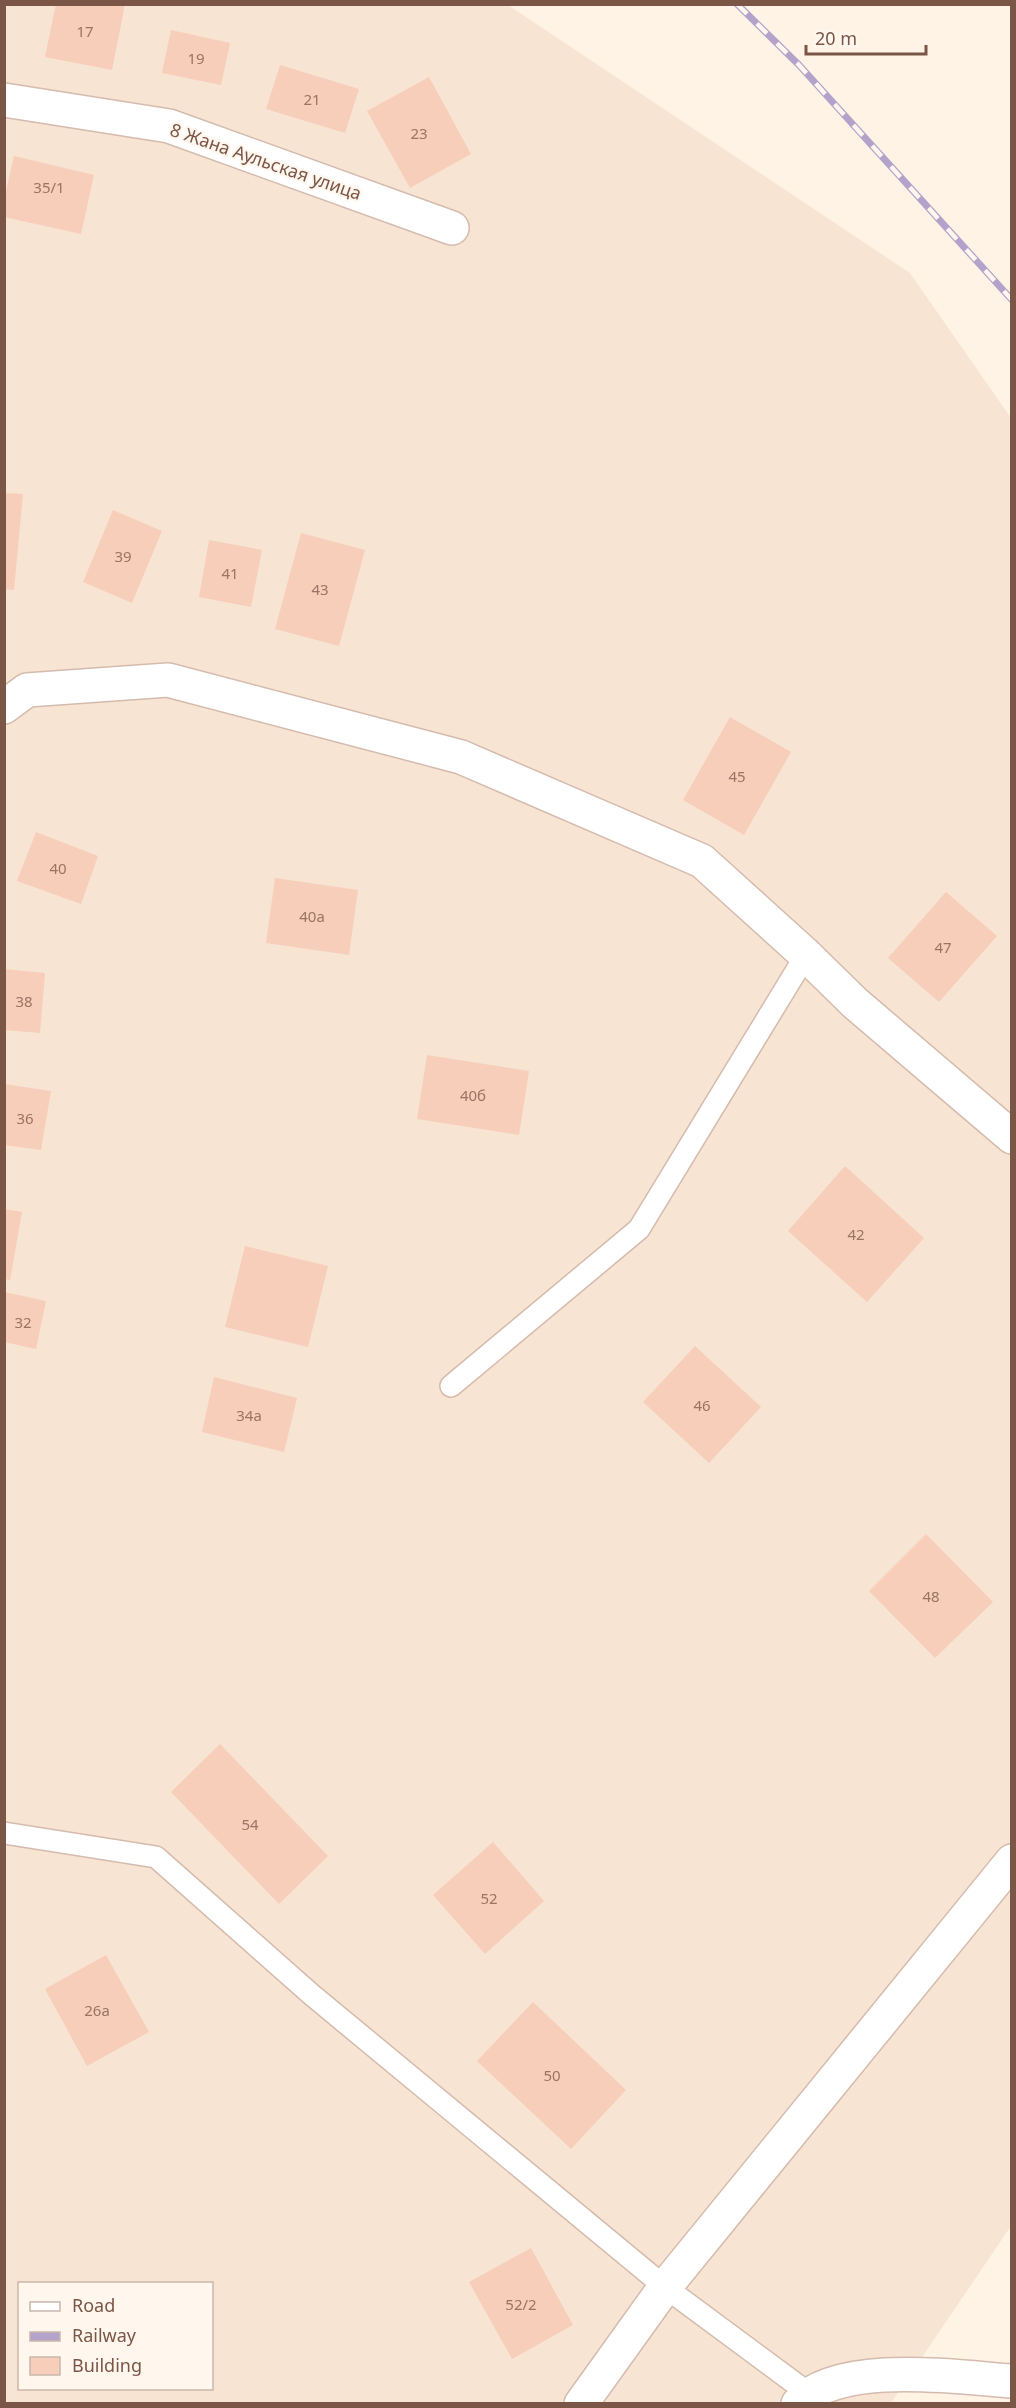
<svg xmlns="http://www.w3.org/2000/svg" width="1016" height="2408" font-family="'Noto Sans',sans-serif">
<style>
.residential{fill:#f7e4d3;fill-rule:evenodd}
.building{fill:#f7ceba}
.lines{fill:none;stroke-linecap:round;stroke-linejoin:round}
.service-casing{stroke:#d5bbad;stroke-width:24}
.minor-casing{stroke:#d5bbad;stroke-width:36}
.service{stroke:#fff;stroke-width:21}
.minor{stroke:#fff;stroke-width:33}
.rail-casing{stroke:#b5a2ca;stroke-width:7}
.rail{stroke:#fff7ee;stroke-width:4.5;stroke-dasharray:14;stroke-linecap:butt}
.labels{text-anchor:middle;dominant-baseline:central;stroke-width:4.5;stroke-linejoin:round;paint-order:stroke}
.number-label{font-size:15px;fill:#9a7464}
.street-label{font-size:18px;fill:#7b5647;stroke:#fff7ee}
</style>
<rect width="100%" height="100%" fill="#fff3e6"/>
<path class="residential" d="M5,5H508L910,273L1011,418V2226L891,2403L5,2404ZM20,2284H212V2388H20Z"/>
<path class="building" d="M56,4H125L112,70L45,57Z
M171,30L230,43L221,85L162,73Z
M280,65L359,89L345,133L266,109Z
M429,77L471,154L410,188L367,111Z
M14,156L94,175L81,234L4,217V200Z
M4,493L23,494L14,590L4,589Z
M113,510L162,531L132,603L83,582Z
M301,533L365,550L339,646L275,629Z
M209,540L262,550L251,607L199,597Z
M730,717L791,752L744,835L683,800Z
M36,832L98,856L81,904L17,881Z
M275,878L358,890L349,955L266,943Z
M946,892L997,936L939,1002L888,958Z
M4,969L45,973L40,1033L4,1030Z
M427,1055L529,1071L519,1135L417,1119Z
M4,1084L51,1091L41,1150L4,1145Z
M845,1166L924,1238L867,1302L788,1231Z
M4,1209L22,1212L10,1280L4,1279Z
M245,1246L328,1266L308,1347L225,1327Z
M4,1292L46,1301L36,1349L4,1342Z
M695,1346L761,1407L709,1463L643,1402Z
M214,1377L297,1398L284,1452L202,1432Z
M926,1534L993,1602L935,1658L869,1591Z
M220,1744L328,1856L279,1904L171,1792Z
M493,1842L544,1901L485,1954L433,1895Z
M106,1955L149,2032L87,2066L45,1989Z
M533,2002L626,2090L571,2149L477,2061Z
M531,2248L573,2325L512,2359L469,2282Z"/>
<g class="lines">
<g class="service-casing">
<path id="service" d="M451,1386L639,1229L806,955
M4,1833L156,1857L312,1995L665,2287L808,2393"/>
</g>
<g class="minor-casing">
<path id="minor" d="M4,100L169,126L452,228
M4,707L27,690L168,680L461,757L702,861L806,955L855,1003L1012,1137
M581,2404L665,2287L1012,1861
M798,2404C839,2360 956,2377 1012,2381"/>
</g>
<use href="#service" class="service"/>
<use href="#minor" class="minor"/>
<g class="rail-casing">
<path id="rail" d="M737,4L799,65L1012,300"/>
</g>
<use href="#rail" class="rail"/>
</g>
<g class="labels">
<g class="number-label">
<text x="85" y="31">17</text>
<text x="196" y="58">19</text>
<text x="312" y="99">21</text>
<text x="419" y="133">23</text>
<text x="49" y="187">35/1</text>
<text x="123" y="556">39</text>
<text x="230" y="573">41</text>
<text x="320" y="589">43</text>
<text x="737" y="776">45</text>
<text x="58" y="868">40</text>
<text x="312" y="916">40а</text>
<text x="943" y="947">47</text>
<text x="24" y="1001">38</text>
<text x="473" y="1095">40б</text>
<text x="25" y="1118">36</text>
<text x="856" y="1234">42</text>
<text x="23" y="1322">32</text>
<text x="702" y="1405">46</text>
<text x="249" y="1415">34а</text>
<text x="931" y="1596">48</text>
<text x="250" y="1824">54</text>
<text x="489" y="1898">52</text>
<text x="97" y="2010">26а</text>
<text x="552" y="2075">50</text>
<text x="521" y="2304">52/2</text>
</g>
<g class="street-label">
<text transform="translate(266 161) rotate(19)">8 Жана Аульская улица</text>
</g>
</g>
<rect width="1016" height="2408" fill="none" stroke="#7b5647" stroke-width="12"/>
<rect x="18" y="2282" width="195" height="108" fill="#fff7ee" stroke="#cab7ab" stroke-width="1.5"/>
<rect x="30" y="2302" width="30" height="9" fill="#ffffff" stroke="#cab7ab" stroke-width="1.5"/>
<text x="72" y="2312" font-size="18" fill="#7b5647">Road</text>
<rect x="30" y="2332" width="30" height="9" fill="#b5a2ca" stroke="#cab7ab" stroke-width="1.5"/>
<text x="72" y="2342" font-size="18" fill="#7b5647">Railway</text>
<rect x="30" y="2357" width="30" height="18" fill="#f7ceba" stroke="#cab7ab" stroke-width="1.5"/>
<text x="72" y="2372" font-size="18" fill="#7b5647">Building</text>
<path d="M806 45v9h120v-9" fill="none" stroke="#7b5647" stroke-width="3"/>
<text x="815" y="45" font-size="18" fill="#7b5647" stroke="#fff7ee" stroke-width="4.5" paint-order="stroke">20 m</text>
</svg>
